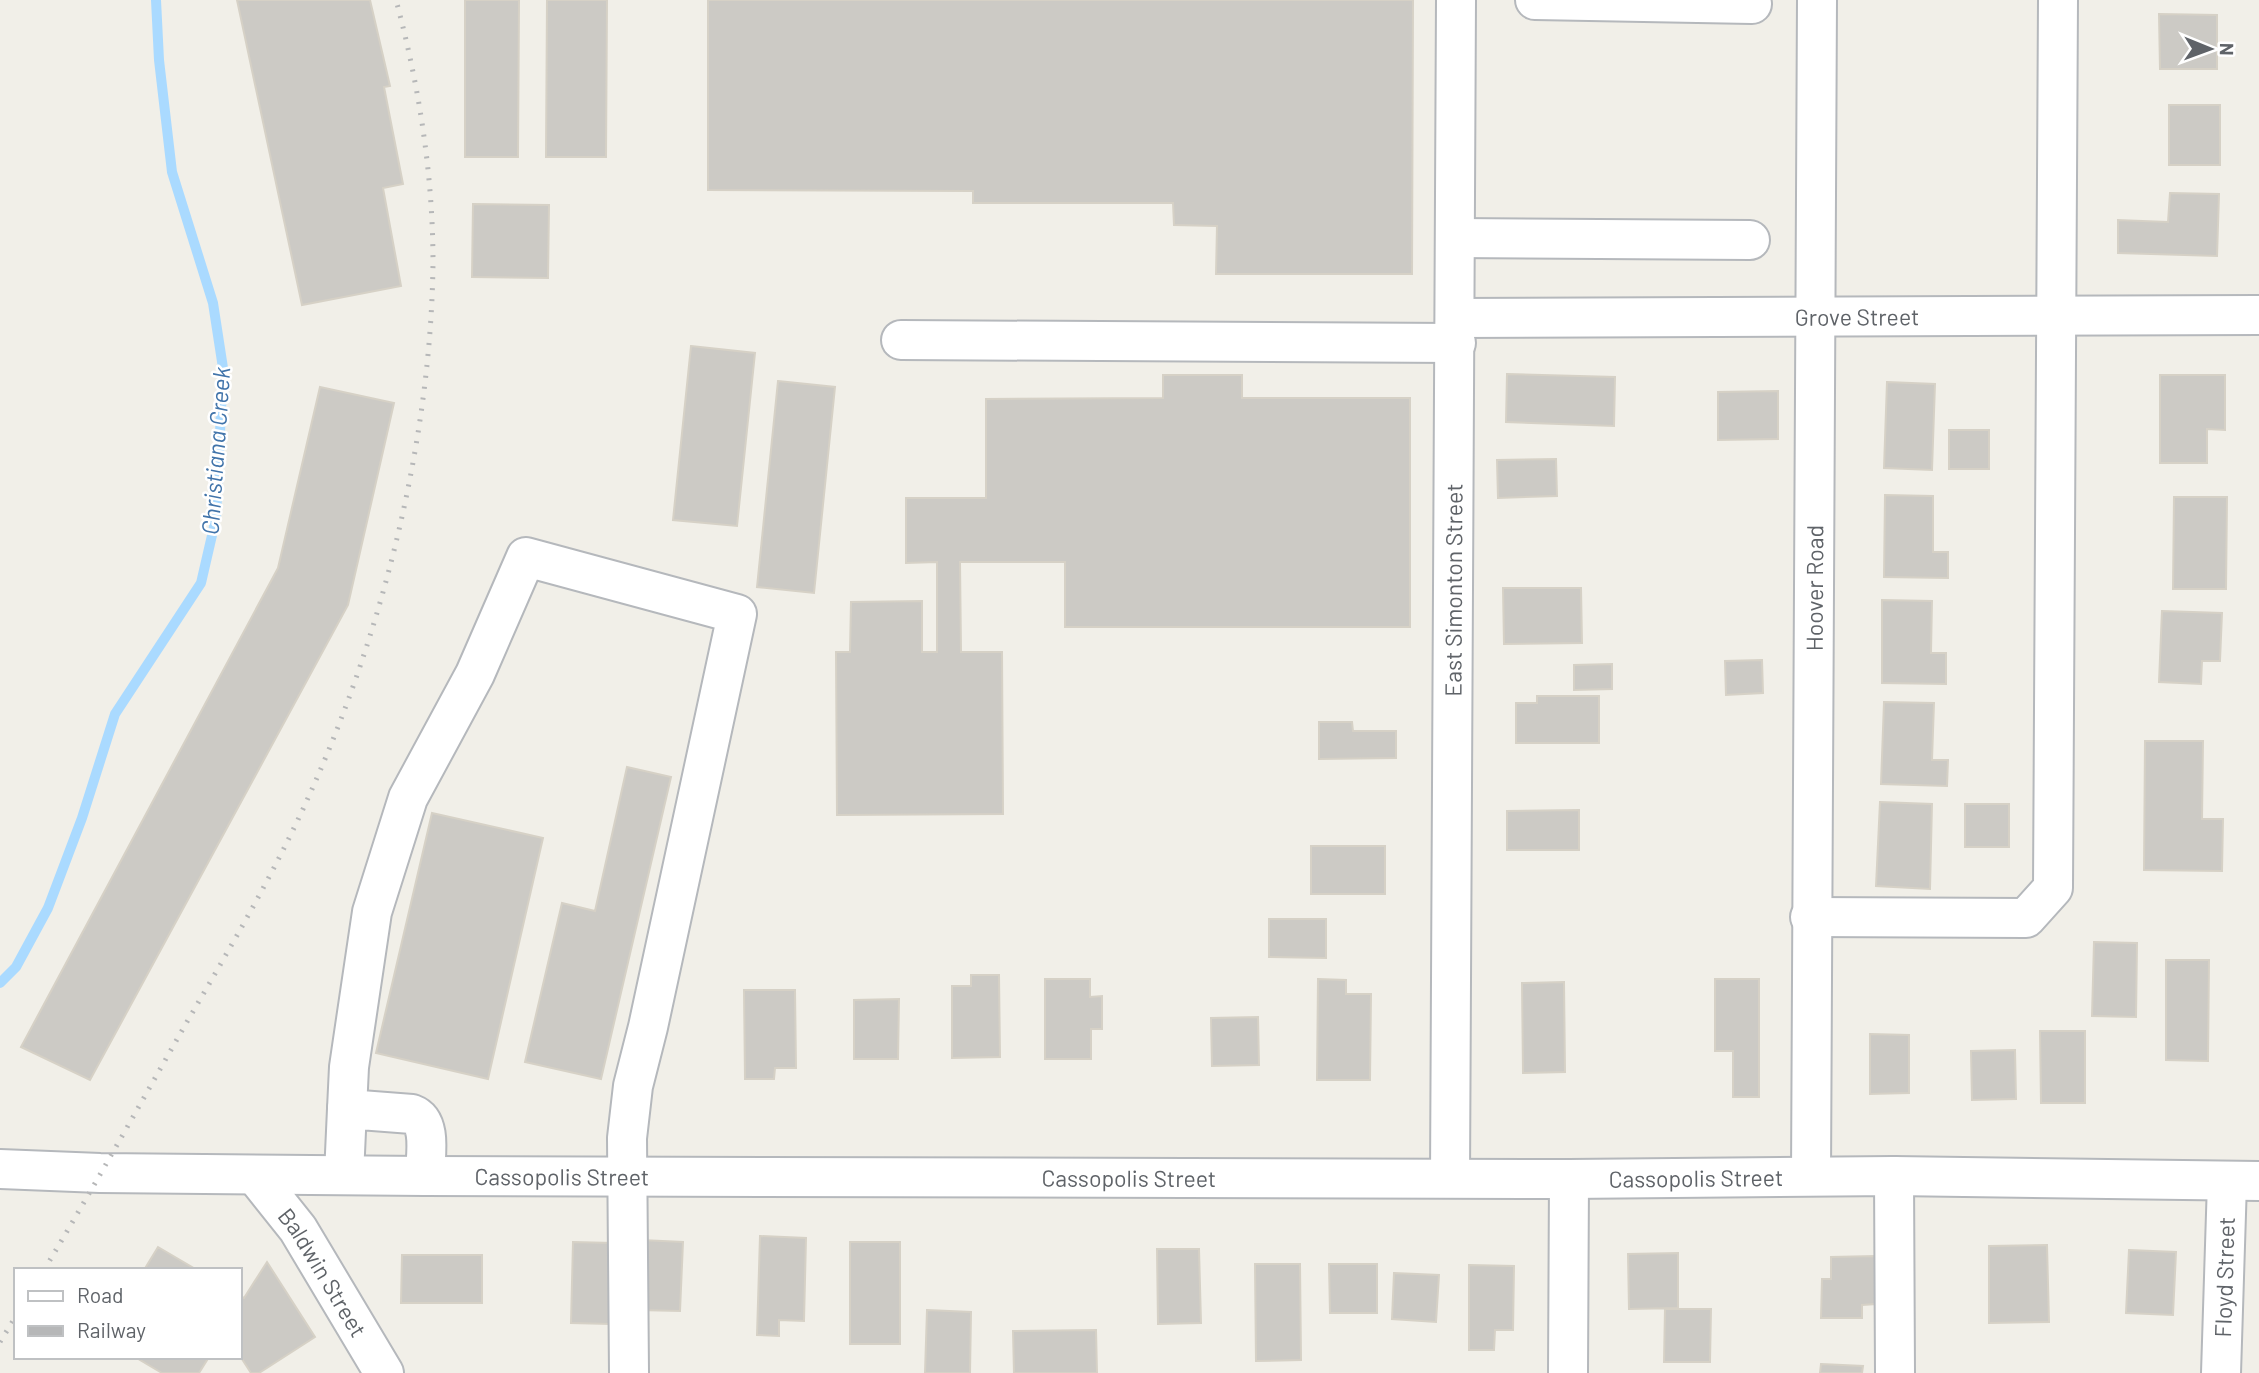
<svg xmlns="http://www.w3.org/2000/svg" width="2259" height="1373" font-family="Barlow,sans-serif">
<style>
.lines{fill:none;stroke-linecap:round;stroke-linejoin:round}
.stream{stroke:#aadaff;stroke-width:10}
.building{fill:#cccac5;stroke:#d6d1c6;stroke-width:2}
.minor-casing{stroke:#b5b8bc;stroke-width:42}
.minor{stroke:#fff;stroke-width:38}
.rail{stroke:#b6b7b8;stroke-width:5;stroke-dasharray:2 9;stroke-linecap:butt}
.labels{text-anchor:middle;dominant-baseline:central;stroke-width:5;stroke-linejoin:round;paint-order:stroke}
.street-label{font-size:23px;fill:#5f6368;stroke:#fff}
.water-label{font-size:24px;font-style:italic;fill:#4174aa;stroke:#fff}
</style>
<rect width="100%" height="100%" fill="#f1efe8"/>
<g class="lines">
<path class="stream" d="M0,983L16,967L48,908L82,818L115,714L201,583L216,518L223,368L213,303L172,172L159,60L156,0"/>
</g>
<path class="building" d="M237,0H370L390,86L384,87L403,184L383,188L401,286L302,305Z
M465,0H519L518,157H465Z
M547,0H607L606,157H546Z
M708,0H1413L1412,274H1216L1217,226L1174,225L1173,203H973V191L708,190Z
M2159,14L2217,15V69H2160Z
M2169,105H2220V165H2169Z
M2170,193L2219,194L2217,256L2118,253V220L2168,222Z
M473,204L549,205L548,278L472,277Z
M691,346L755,353L737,526L673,520Z
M1507,374L1615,377L1614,426L1506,422Z
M1163,375H1242V398H1410V627H1065V562H960L961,652H1002L1003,814L837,815L836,652H850L851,602L922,601V652H937V562L906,563V498H986V399L1163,398Z
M2160,375H2225V430L2207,429V463H2160Z
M778,381L835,387L814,593L757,587Z
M1887,382L1935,384L1932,470L1884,468Z
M320,387L394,403L348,605L90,1080L21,1047L278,568Z
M1778,391V439L1718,440V392Z
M1949,430H1989V469H1949Z
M1556,459L1557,496L1498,498L1497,460Z
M1885,495L1933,496V552H1948V578L1884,577Z
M2174,497H2227L2226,589H2173Z
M1503,588H1581L1582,643L1504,644Z
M1882,600L1932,601L1931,653H1946V684L1882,683Z
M2162,611L2222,613L2220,661H2202L2201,684L2159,682Z
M1762,660L1763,693L1726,695L1725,661Z
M1612,664V689L1574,690V665Z
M1537,696H1599V743H1516V703H1537Z
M1884,702L1934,703L1932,760H1948L1947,786L1881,784Z
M1319,722H1352L1353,731H1396V758L1319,759Z
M2145,741H2203L2202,819H2223L2222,871L2144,870Z
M627,767L671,777L601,1079L525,1062L562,903L595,911Z
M1880,802L1932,804L1930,889L1876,886Z
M1965,804H2009V847H1965Z
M1579,810V850H1507V811Z
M432,813L543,838L488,1079L376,1053Z
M1311,846H1385V894H1311Z
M1269,919H1326V958L1269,957Z
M2094,942L2137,943L2136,1017L2092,1016Z
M2166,960H2209L2208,1061L2166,1060Z
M971,975H999L1000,1057L952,1058V986H971Z
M1045,979H1090V997L1102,996V1029H1091V1059H1045Z
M1318,979L1346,980V994H1371L1370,1080H1317Z
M1715,979H1759V1097H1733V1051H1715Z
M1564,982L1565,1072L1523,1073L1522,983Z
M744,990H795L796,1068H775L774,1079H745Z
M899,999L898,1059H854V1000Z
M1258,1017L1259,1065L1212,1066L1211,1018Z
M2040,1031H2085V1103H2041Z
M1870,1034L1909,1035V1093L1870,1094Z
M2015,1050L2016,1099L1972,1100L1971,1051Z
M760,1236L806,1238L804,1321L779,1320V1336L757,1335Z
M641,1240L683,1242L680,1311L638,1310Z
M573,1242L612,1243L610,1324L571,1323Z
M850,1242H900V1344H850Z
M2047,1245L2049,1322L1989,1323V1246Z
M158,1247L197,1270H144Z
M1157,1249H1199L1201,1323L1158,1324Z
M2129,1250L2176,1252L2173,1315L2126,1313Z
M1678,1253V1308L1629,1309L1628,1254Z
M402,1255H482V1303H401Z
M1875,1256L1876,1304L1862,1305V1318H1821L1822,1279H1831V1257Z
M267,1262L315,1337L259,1373H251L240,1356V1296L244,1298Z
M1255,1264H1300L1301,1360L1256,1361Z
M1329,1264H1377V1313H1330Z
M1469,1265L1514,1266L1513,1330H1495L1494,1350H1469Z
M1394,1273L1439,1275L1436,1322L1392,1319Z
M1665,1309H1711L1710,1362H1664Z
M927,1310L971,1312L970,1373H925Z
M1096,1330L1097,1373H1014L1013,1331Z
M135,1357H209L199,1373H162Z
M1821,1364L1863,1366L1862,1373H1820Z"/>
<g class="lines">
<g class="minor-casing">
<g id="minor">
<path d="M1535,0L1752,4"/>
<path d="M1456,238L1750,240"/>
<path id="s1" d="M1455,318L2259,315"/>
<path d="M901,340L1456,343"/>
<path d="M1810,917L2026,918L2053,888L2058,0"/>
<path d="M347,1109L349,1067L372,912L408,798L475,674L526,557L737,614L648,1027L633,1086L627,1138L629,1373"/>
<path id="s2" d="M0,1169L100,1173L425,1176L1569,1179L1894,1176L2259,1181"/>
<path id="s3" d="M255,1175L298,1229L384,1373"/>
<path d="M344,1175L347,1109L412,1114C433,1122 425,1157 425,1176"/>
<path id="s4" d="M1811,1176L1817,0"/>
<path d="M1894,1176L1895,1373"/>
<path id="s5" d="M1450,1178L1456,0"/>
<path d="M1568,1373L1569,1179"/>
<path id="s6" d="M2221,1373L2227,1182"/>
</g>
</g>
<use href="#minor" class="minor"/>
<path class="rail" d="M44,1270C92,1190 138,1108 184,1027C231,946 279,866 316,780C385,623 431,435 433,263C433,175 419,85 396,0
M0,1342L16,1316"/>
</g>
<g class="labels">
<g class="street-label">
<text stroke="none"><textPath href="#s1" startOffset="402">Grove Street</textPath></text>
<text stroke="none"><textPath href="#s4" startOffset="588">Hoover Road</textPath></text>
<text stroke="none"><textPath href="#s5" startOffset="588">East Simonton Street</textPath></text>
<text stroke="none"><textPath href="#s2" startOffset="562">Cassopolis Street</textPath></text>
<text stroke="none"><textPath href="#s2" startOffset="1129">Cassopolis Street</textPath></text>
<text stroke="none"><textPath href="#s2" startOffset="1696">Cassopolis Street</textPath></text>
<text stroke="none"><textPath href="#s3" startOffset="119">Baldwin Street</textPath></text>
<text stroke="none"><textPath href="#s6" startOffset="96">Floyd Street</textPath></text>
</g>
<g class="water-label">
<text transform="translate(215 451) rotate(-86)">Christiana Creek</text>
</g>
</g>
<rect x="14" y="1268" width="228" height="91" fill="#ffffff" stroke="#bfc1c3" stroke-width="2"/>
<rect x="28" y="1291" width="35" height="10" fill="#ffffff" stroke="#bfc1c3" stroke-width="2"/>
<text x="77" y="1303" font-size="21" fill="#5f6368">Road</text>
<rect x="28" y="1326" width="35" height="10" fill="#b6b7b8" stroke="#bfc1c3" stroke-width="2"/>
<text x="77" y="1338" font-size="21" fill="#5f6368">Railway</text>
<g transform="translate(2210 49) rotate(91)" stroke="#ffffff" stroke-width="5" paint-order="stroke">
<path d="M0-5L12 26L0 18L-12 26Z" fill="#5f6368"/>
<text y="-10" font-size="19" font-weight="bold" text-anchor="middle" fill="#5f6368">N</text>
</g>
</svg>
